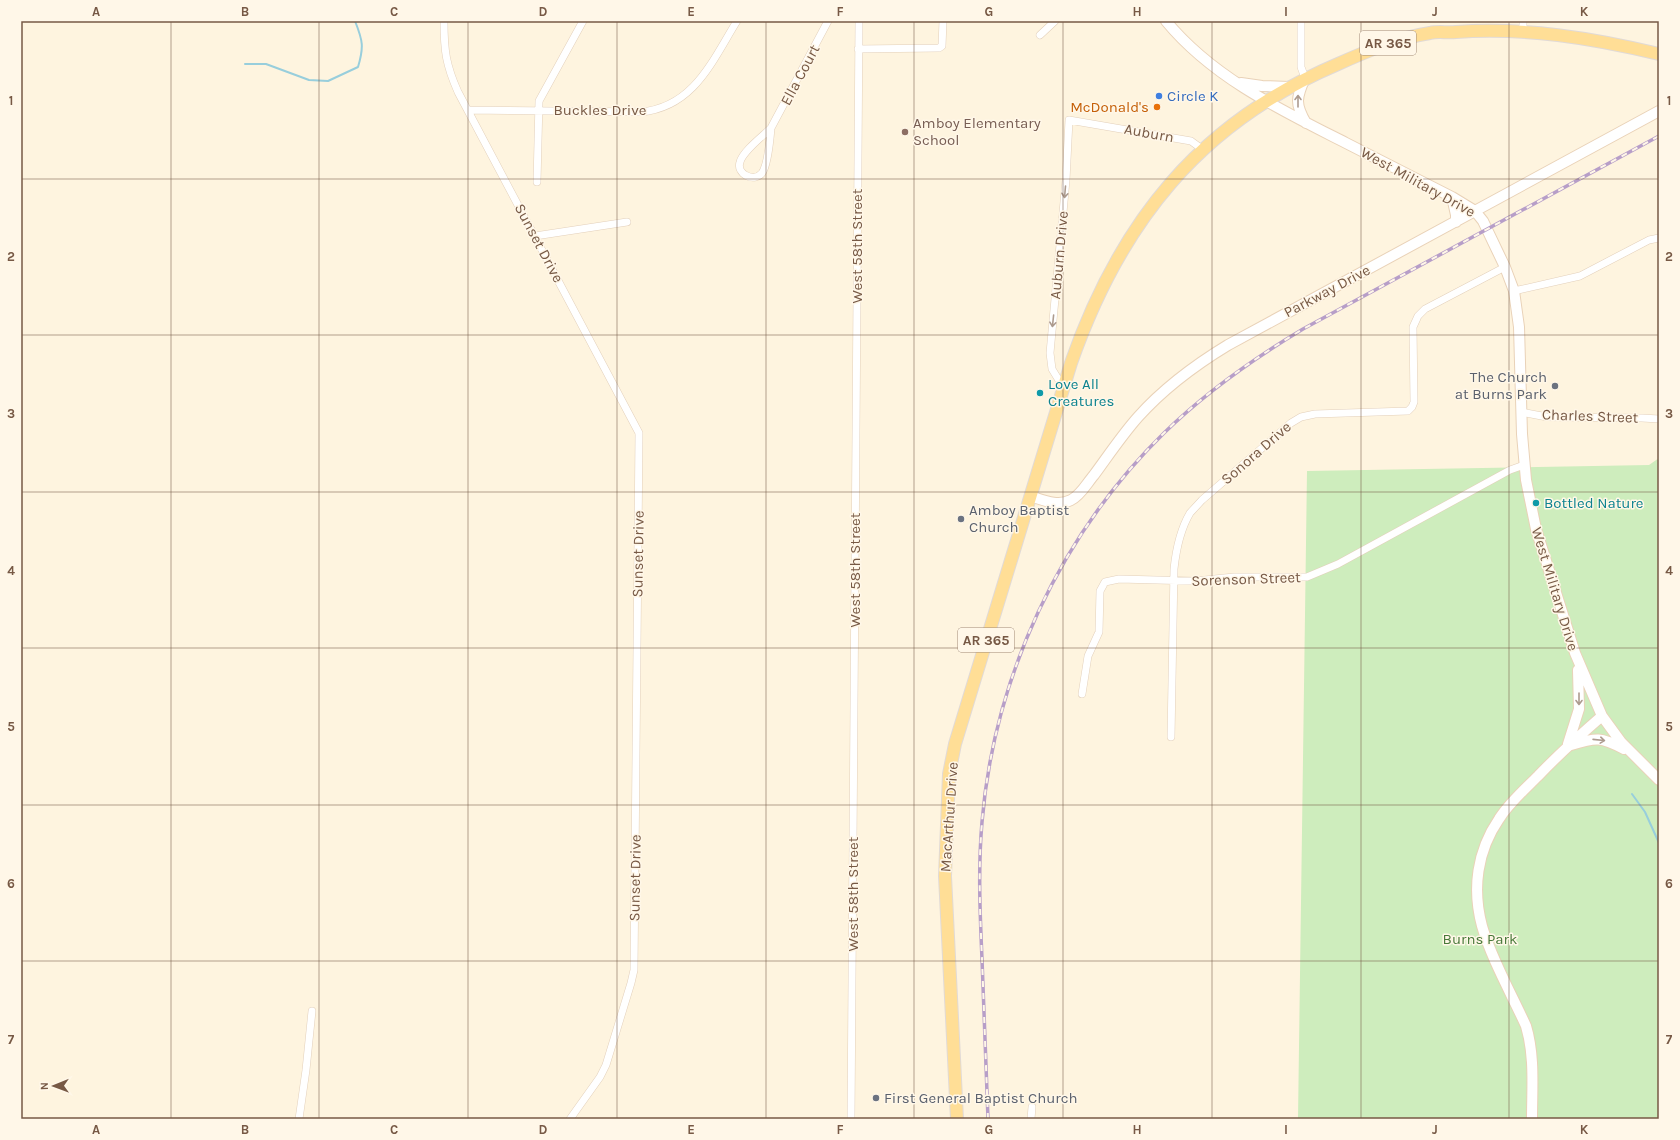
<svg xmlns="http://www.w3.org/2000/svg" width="1680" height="1140" font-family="Karla,sans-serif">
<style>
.green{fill:#ceedbd}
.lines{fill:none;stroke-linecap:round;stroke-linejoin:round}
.stream{stroke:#98cedc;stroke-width:2}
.street-casing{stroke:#e3d0bb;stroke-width:8}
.secondary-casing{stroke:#e9d2b8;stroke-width:12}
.primary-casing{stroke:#e1dad6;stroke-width:14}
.street{stroke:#fff;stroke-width:7}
.secondary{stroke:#fff;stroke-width:10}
.primary{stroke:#ffde96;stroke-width:12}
.rail-casing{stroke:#b79ec8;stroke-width:3.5}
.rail{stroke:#fff7e8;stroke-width:2;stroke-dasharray:6;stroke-linecap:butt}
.oneway{stroke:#ad9b8f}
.grid{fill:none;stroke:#775945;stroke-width:1;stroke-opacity:0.55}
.shop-dot{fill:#3f7fe0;stroke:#fff7e8;stroke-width:1.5}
.food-dot{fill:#e8710a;stroke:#fff7e8;stroke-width:1.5}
.education-dot{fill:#8d6e63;stroke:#fff7e8;stroke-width:1.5}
.worship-dot{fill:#6b7280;stroke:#fff7e8;stroke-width:1.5}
.culture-dot{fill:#0f9aa8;stroke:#fff7e8;stroke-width:1.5}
.labels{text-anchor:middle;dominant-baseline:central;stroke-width:3;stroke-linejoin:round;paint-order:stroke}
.shield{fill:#fff7e8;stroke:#a08876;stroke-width:1}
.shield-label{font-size:14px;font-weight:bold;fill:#775945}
.street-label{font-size:15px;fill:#775945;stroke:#fff7e8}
.shop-label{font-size:15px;fill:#366cbe;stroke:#fff7e8;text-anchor:start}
.food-label{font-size:15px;fill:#c56008;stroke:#fff7e8;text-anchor:end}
.education-label{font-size:15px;fill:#785e54;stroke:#fff7e8;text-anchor:start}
.worship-label{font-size:15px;fill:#5b616d;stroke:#fff7e8;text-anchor:start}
.culture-label{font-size:15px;fill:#0d838f;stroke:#fff7e8;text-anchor:start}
.park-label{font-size:15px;fill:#487939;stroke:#fff7e8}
.neatline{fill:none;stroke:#775945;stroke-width:1.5}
.grid-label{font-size:13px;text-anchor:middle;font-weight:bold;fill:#775945}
</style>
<rect width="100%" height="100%" fill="#fef4df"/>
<path class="green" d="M1659,458V1119H1298L1307,471L1649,465Z"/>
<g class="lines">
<path class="stream" d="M245,64H266L309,80L328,81L358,67C364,47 363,41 355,21
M1632,794L1645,812L1659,843"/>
<g class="street-casing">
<path id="street" d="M444,21C444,51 446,65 458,92L639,433L634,970L631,983L606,1065L600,1077L570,1119
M1301,21V67L1305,78
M1523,32V21
M1040,35L1055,21
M858,49L939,48L942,46L943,21
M468,110L641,112C694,107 712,61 737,21
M771,128C770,140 768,165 762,173C754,183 736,174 740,162C743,151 763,136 771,128Z
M771,128L828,21
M537,182L539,101L583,21
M535,236L627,222
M1514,291L1580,276L1649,240L1659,238
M1063,387L1052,369L1050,353L1066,180L1069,120L1191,141L1202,149
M1521,412L1547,417L1642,418L1659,419
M1082,694L1088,656L1099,632L1100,591L1105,582L1119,579L1195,581L1234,577H1307L1338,564L1510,470L1524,465
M1171,737L1174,569C1176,550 1180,530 1190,513L1202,500L1291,423L1301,417L1315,414L1408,411L1412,407L1414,402L1413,327L1418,316L1425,309L1505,267
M299,1119L306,1070L312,1011
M851,1119L859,21
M1031,1119L1032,1107"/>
</g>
<g class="secondary-casing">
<path id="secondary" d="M1166,21C1213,78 1281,110 1346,143C1382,161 1417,179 1452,197L1475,211L1483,221L1505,267L1514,291L1519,327L1522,434L1526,480L1536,529L1575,653L1602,716L1621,742L1659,780
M1305,78C1296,98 1295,104 1306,123
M1241,83L1262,86L1289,87
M1452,197L1456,215V222
M1030,496C1043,500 1058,507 1071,500C1081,495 1087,483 1094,475C1108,456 1122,435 1138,417C1164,388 1195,365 1228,345L1659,111
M1568,744L1579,709L1578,670
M1571,745C1597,737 1601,737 1624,749
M1532,1119C1532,1088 1535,1056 1526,1026C1512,995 1491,958 1482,926C1472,889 1477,851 1499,819C1509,803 1524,790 1538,776C1558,755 1579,736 1602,716"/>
</g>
<g class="primary-casing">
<path id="primary" d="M957,1119L945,876L949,774L955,744L1071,363C1120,223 1199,123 1338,64C1367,51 1398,38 1430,33C1438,31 1447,33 1456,32C1524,27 1592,38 1659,54"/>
</g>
<use href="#street" class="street"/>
<use href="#secondary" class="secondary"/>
<use href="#primary" class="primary"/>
<g class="rail-casing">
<path id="rail" d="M988,1119C986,1066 984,1012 982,959C980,913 978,868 982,822C994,677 1060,535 1164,433C1206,392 1253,359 1303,329L1659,136"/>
</g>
<use href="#rail" class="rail"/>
</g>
<defs><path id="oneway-shaft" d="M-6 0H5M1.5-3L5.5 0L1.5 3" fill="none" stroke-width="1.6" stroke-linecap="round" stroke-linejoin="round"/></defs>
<g class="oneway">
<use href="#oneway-shaft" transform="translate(1298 101) rotate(-90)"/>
<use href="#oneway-shaft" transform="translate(1065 192) rotate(95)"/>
<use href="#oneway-shaft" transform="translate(1053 321) rotate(96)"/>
<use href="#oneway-shaft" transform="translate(1579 699) rotate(90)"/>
<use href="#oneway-shaft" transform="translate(1599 740) rotate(6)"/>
</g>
<path class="grid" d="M171,21V1119M319,21V1119M468,21V1119M617,21V1119M766,21V1119M914,21V1119M1063,21V1119M1212,21V1119M1361,21V1119M1509,21V1119M21,179H1659M21,335H1659M21,492H1659M21,648H1659M21,805H1659M21,961H1659"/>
<circle class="shop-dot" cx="1159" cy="96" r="4"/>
<circle class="food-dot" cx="1157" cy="107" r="4"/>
<circle class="education-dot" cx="905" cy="132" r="4"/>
<g class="worship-dot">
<circle cx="1555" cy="386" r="4"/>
<circle cx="961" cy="519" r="4"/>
<circle cx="876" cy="1098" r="4"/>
</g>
<g class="culture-dot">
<circle cx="1040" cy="393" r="4"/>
<circle cx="1536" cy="503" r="4"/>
</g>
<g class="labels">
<g class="shield">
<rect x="1360" y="31" width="56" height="24" rx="3"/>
<rect x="958" y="628" width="56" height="24" rx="3"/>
</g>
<g class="shield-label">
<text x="1388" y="43">AR 365</text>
<text x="986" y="640">AR 365</text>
</g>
<g class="street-label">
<text transform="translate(800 75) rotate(-62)">Ella Court</text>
<text x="600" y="110">Buckles Drive</text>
<text transform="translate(1149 133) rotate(10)">Auburn</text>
<text transform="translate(1418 182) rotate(29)">West Military Drive</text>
<text transform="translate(539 243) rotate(62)">Sunset Drive</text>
<text transform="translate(857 246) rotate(-90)">West 58th Street</text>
<text transform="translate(1059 255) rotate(-85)">Auburn Drive</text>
<text transform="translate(1327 291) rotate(-28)">Parkway Drive</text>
<text transform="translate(1590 416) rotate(2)">Charles Street</text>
<text transform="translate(1256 453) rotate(-41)">Sonora Drive</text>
<text transform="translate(638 554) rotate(-89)">Sunset Drive</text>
<text transform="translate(855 570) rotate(-90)">West 58th Street</text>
<text transform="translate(1246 579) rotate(-2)">Sorenson Street</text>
<text transform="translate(1555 589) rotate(73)">West Military Drive</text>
<text transform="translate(949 817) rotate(-86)">MacArthur Drive</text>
<text transform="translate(635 878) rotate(-89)">Sunset Drive</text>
<text transform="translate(853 894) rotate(-90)">West 58th Street</text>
</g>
<g class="shop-label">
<text x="1167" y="96">Circle K</text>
</g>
<g class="food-label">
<text x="1149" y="107">McDonald's</text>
</g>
<g class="education-label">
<text x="913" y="123">Amboy Elementary<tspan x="913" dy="17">School</tspan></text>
</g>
<g class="worship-label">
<text x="1547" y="377" text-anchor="end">The Church<tspan x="1547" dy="17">at Burns Park</tspan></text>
<text x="969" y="510">Amboy Baptist<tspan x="969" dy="17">Church</tspan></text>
<text x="884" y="1098">First General Baptist Church</text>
</g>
<g class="culture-label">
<text x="1048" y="384">Love All<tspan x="1048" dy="17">Creatures</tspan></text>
<text x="1544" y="503">Bottled Nature</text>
</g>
<g class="park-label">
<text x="1480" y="939">Burns Park</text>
</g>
</g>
<rect width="1680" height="1140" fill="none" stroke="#fff7e8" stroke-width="44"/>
<g transform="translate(54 1086) rotate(269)" stroke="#fff7e8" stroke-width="3" paint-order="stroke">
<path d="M0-3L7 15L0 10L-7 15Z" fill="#775945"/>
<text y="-6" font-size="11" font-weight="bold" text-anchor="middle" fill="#775945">N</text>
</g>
<rect x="22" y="22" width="1636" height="1096" class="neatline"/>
<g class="grid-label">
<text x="96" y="16">A</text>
<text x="245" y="16">B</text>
<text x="394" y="16">C</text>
<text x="543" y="16">D</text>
<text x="691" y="16">E</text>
<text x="840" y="16">F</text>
<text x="989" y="16">G</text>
<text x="1137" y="16">H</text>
<text x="1286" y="16">I</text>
<text x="1435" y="16">J</text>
<text x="1584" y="16">K</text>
<text x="11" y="105">1</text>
<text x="1669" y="105">1</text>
<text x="11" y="261">2</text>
<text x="1669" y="261">2</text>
<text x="11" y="418">3</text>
<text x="1669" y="418">3</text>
<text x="11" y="575">4</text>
<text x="1669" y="575">4</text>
<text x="11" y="731">5</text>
<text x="1669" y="731">5</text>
<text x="11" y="888">6</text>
<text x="1669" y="888">6</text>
<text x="11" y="1044">7</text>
<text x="1669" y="1044">7</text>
<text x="96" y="1134">A</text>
<text x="245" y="1134">B</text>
<text x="394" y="1134">C</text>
<text x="543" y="1134">D</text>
<text x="691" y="1134">E</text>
<text x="840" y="1134">F</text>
<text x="989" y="1134">G</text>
<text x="1137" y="1134">H</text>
<text x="1286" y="1134">I</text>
<text x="1435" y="1134">J</text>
<text x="1584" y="1134">K</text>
</g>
</svg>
